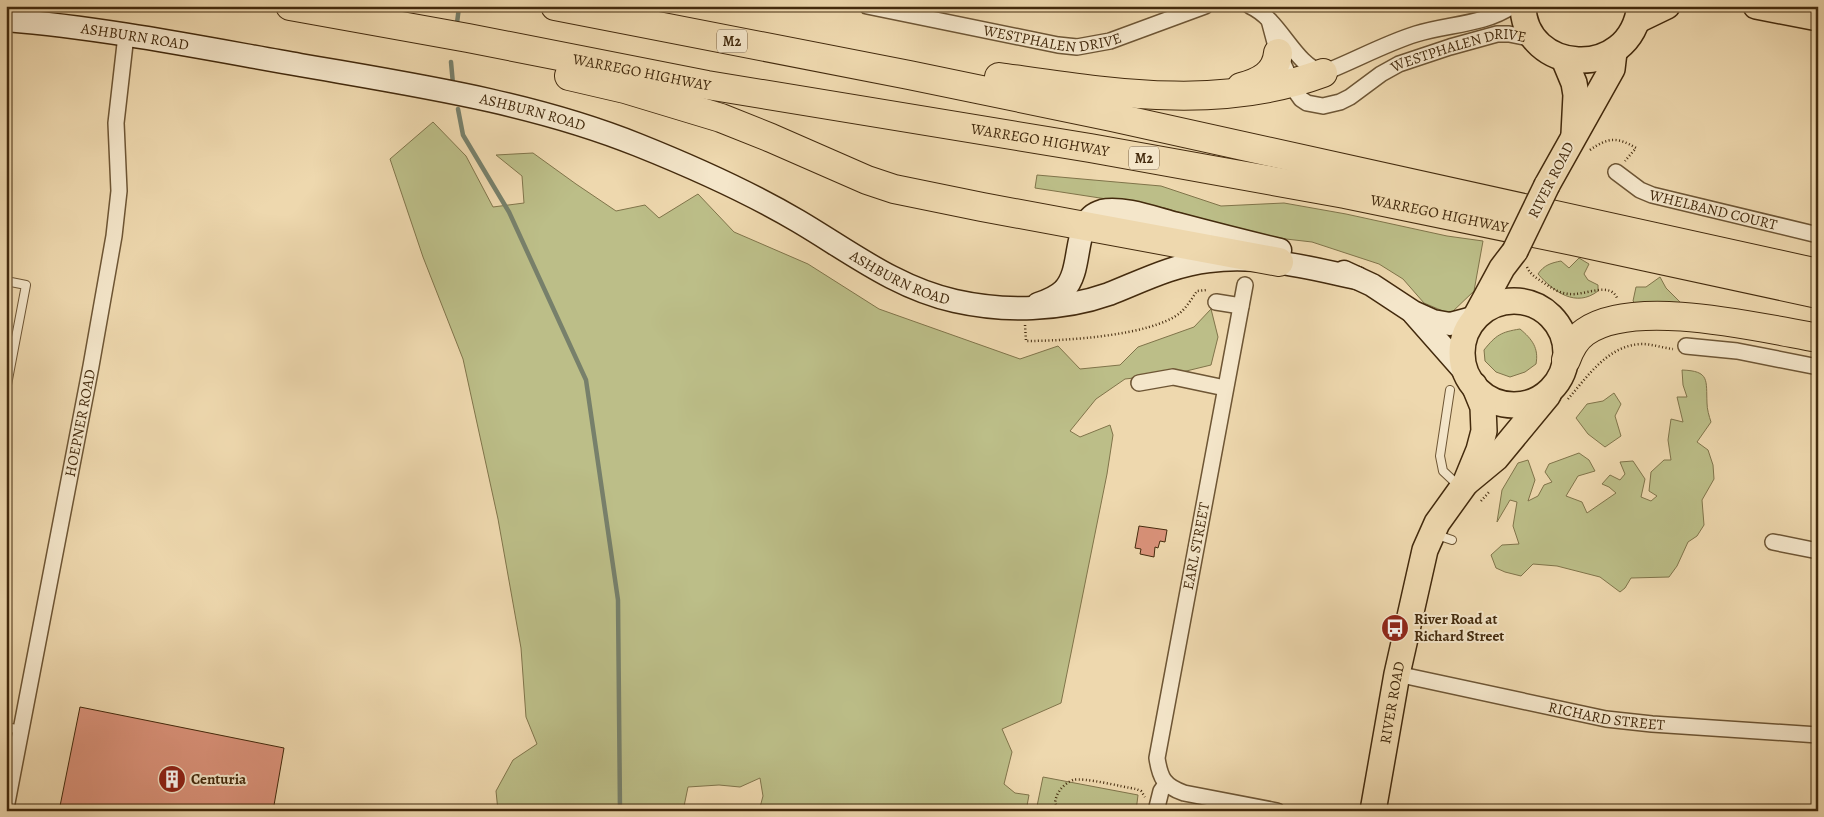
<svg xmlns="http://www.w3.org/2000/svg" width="1824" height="817" font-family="Alegreya,serif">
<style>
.green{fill:#bcbe88;stroke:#80744a}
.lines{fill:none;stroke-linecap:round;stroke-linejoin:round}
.stream{stroke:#77806b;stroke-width:4.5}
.building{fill:#db937b;stroke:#432a0d}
.lane-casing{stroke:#6e5635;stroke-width:10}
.street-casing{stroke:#6e5635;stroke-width:18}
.secondary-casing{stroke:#432a0d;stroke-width:25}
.primary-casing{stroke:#432a0d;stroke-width:28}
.highway-casing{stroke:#432a0d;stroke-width:30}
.path{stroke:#432a0d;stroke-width:2.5;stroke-dasharray:1 2.5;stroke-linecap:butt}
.lane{stroke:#f4e6ca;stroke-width:8}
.street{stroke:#f4e6ca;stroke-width:15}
.secondary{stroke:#f4e6ca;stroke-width:22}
.primary{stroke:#eed8ae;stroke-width:25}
.highway{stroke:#eed8ae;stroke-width:28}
.primary-bridge-casing{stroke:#432a0d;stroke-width:28;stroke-linecap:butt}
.primary-bridge{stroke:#eed8ae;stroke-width:25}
.labels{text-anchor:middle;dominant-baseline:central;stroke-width:4;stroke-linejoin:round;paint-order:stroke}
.shield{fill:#f4e6ca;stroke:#786246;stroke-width:1}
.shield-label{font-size:14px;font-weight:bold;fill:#432a0d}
.street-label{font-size:15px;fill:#432a0d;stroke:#f4e6ca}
.poi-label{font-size:15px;font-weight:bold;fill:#432a0d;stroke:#f4e6ca;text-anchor:start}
</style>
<rect width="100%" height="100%" fill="#eed8ae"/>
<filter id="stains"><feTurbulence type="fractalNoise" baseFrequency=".004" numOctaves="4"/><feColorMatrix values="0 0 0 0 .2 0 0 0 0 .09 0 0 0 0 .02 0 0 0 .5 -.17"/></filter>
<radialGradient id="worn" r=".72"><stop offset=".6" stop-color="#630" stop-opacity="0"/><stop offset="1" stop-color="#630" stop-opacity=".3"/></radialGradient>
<path class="green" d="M433,122L466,156L493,207L524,203L522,176L496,155L533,153L576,184L616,211L645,205L659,218L698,194L734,232L808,264L879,309L1020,359L1058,346L1080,369L1120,365L1138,347L1194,327L1211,309L1218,337L1211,365L1178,373L1125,379L1096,399L1070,431L1080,437L1110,425L1113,435L1107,474L1061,703L1002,729L1012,752L1004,784L1015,793L1029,795L1026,811H759L763,796L760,778L740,787L719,785L688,787L683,811H498L496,791L513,760L537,744L526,717L521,648L498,519L463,359L423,257L390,159Z
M1037,175L1161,186L1221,206L1284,203L1346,214L1447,236L1483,241L1474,291L1450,314L1424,303L1403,279L1379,264L1312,242L1286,239L1241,231L1165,208L1035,188Z
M1579,258L1589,264L1584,274L1588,280L1598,285V291C1576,308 1554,292 1538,274C1544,265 1551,263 1561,261L1569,268Z
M1660,277L1666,288L1684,306L1640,308L1633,301L1636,287H1646Z
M1520,329C1532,339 1539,348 1536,364L1525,372L1510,377L1496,372L1485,361L1484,350C1496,335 1501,332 1520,329Z
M1682,370C1710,371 1706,380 1707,403C1707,409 1709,416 1711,422L1697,442L1708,450L1713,465L1714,479L1702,500L1704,525L1697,536L1688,542L1677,566L1669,577L1631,578L1625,588L1620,592L1600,577L1557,566L1533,564L1521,576L1505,572L1496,568L1491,555L1502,545L1519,544L1513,526L1517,502L1510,500L1497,522L1502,490L1518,463L1528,460L1535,480L1528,501L1538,496L1544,485L1552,482L1545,472L1549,464L1579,453L1589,460L1595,471L1578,476L1566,496L1582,502L1587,513L1616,493L1609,487L1602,484L1610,475L1620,480L1625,474L1620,462L1633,461L1645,479L1641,497L1651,501L1657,496L1649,491L1651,472L1664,460H1671L1668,440L1671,419L1683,422L1677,397H1687L1683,385Z
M1614,393L1621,404L1615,416L1621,436L1605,447L1588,434L1576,418L1587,404L1603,401Z
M1043,777L1138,795L1136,811H1036Z"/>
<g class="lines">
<path class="stream" d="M457,23L459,7
M451,62L453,84
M458,109L463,135L509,212L586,380L618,600L620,811"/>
</g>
<path class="building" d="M1139,526L1167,530L1165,542L1160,541L1158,548L1155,547L1154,557L1140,554L1141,549L1135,548Z
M80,707L284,748L273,811H59Z"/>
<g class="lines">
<g class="lane-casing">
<path id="lane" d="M6,281L26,285L6,390
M1450,390L1440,456L1443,471L1460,487
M1434,534L1452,540
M6,727L21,730"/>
</g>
<g class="street-casing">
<g id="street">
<path id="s1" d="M867,6L1058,45L1077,47L1110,41L1205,6"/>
<path d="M1250,6C1281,20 1293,64 1323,73C1354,61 1384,44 1416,34C1448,24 1484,25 1512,6"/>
<path id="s2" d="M1269,20L1277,50L1296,92L1301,99L1307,103L1323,106L1340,102L1350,97L1381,74L1399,64L1450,47L1497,34H1509L1535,39"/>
<path id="s3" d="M1616,172L1640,190L1652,195L1818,235"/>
<path d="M1245,285L1157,758C1160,778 1164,786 1184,793L1277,811"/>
<path d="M1216,302L1241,306"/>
<path d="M1686,346L1737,351L1818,367"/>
<path d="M1139,383L1173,377L1225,388"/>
<path d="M1773,542L1818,551"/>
<path id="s4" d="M1397,674L1606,719L1652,724L1818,735"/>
<path id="s5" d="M6,808L91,366L114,236L119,191L116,123L126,35"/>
<path d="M1156,811L1161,791L1166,784"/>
</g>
</g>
<g class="secondary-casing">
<g id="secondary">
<path id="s6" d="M6,20C105,28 203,48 300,65C414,85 531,102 638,145C693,167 747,191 798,221C849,251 896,288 955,301C1004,312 1061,311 1109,294C1142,281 1173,265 1209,261C1259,254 1309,268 1357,278"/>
<path d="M1344,272L1372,285L1413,312L1433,321L1450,324L1476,317"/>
<path d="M1038,304C1047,301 1057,297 1064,290C1085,268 1070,220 1102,211C1122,206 1157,219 1177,224C1211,233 1246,242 1280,250"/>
<path d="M1414,314L1466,373"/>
</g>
</g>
<g class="primary-casing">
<g id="primary">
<path d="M1523,6C1524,73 1630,83 1640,6"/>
<path d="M1756,6L1818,18"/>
<path d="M1638,20L1667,6"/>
<path d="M1564,59L1574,83L1576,95L1574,134"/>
<path d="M1547,185L1612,69L1614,52"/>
<circle cx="1514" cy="353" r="52"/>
<path d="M1476,316L1502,268L1515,251"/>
<path d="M1467,482L1496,458L1548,395"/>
<path id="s7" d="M1373,811L1397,674L1425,550L1437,523L1465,484L1479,450L1484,431L1483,407L1474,385"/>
</g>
</g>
<g class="highway-casing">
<g id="highway">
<path id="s8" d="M290,6L468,38L707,85L1090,148L1345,194L1573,241L1818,294"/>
<path d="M555,6L909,75L1112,117L1818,273"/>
<path d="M569,76L625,89L721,118L771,138L867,180L894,189L982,207L1279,262"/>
<path d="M999,77C1107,92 1218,112 1323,73"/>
<path d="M1241,87C1260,82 1276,74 1278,53"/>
<path d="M1566,360C1570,349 1575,339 1585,332C1634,297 1761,328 1818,338"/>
</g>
</g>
<path class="path" d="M1590,150C1608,137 1618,137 1636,148L1625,161
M1527,267C1530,274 1535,277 1541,281C1550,287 1558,293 1569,294C1584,296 1610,281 1617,298
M1025,325L1026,341C1063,341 1151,336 1180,313C1187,307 1192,298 1197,291L1207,290
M1568,399C1588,376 1608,345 1642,344C1652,344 1663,348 1673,349
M1481,501L1490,491
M1059,811L1055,803C1056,793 1063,784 1073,780C1083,777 1123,787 1136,789L1141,791L1145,797
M1082,811C1092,806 1101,807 1112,811"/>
<use href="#lane" class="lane"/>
<use href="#street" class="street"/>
<use href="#secondary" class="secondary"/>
<use href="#primary" class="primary"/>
<use href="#highway" class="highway"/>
<g class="primary-bridge-casing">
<path id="primary-bridge" d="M1515,251L1547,185"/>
</g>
<use href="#primary-bridge" class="primary-bridge"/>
</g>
<defs>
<g id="bus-disc" transform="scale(1.4375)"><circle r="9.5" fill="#8f2418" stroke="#f4e6ca"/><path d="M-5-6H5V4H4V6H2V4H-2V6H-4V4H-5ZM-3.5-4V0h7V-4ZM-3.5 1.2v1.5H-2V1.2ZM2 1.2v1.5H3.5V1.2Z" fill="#fff"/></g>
<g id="building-disc" transform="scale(1.4375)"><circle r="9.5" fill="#8f2418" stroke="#f4e6ca"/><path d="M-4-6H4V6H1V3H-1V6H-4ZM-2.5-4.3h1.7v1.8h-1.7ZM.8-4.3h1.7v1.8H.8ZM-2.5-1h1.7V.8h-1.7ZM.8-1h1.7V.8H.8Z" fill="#fff"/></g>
</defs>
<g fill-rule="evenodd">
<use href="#bus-disc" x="1395" y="628"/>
<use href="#building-disc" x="172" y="779"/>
</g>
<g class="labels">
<g class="shield">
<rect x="717" y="29.5" width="30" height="23" rx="4"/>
<rect x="1129" y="146.5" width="30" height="23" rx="4"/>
</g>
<g class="shield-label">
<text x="732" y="41">M2</text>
<text x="1144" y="158">M2</text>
</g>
<g class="street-label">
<text stroke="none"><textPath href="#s1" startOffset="189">WESTPHALEN DRIVE</textPath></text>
<text stroke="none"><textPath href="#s6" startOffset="130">ASHBURN ROAD</textPath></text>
<text stroke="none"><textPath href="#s2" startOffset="259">WESTPHALEN DRIVE</textPath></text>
<text stroke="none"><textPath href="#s8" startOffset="358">WARREGO HIGHWAY</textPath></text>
<text stroke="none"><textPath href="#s6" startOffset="535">ASHBURN ROAD</textPath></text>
<text stroke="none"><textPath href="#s8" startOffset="762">WARREGO HIGHWAY</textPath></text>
<text transform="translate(1551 180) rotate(-63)">RIVER ROAD</text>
<text stroke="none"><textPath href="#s3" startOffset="106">WHELBAND COURT</textPath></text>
<text stroke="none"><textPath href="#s8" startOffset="1168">WARREGO HIGHWAY</textPath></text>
<text stroke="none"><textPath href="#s6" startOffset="940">ASHBURN ROAD</textPath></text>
<text stroke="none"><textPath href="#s5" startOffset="392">HOEPNER ROAD</textPath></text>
<text transform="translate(1196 546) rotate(-79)">EARL STREET</text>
<text stroke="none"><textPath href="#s7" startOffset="110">RIVER ROAD</textPath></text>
<text stroke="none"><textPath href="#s4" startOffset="214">RICHARD STREET</textPath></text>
</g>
<g class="poi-label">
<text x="1414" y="619">River Road at<tspan x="1414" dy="17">Richard Street</tspan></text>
<text x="191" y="779">Centuria</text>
</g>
</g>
<rect width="1824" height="817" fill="none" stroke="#eed8ae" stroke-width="25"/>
<rect x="8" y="8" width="1809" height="802" fill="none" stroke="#432a0d" stroke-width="2.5"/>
<rect x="12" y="12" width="1799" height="792" fill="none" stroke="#432a0d"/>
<rect width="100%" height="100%" filter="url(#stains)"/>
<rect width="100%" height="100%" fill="url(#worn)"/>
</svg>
